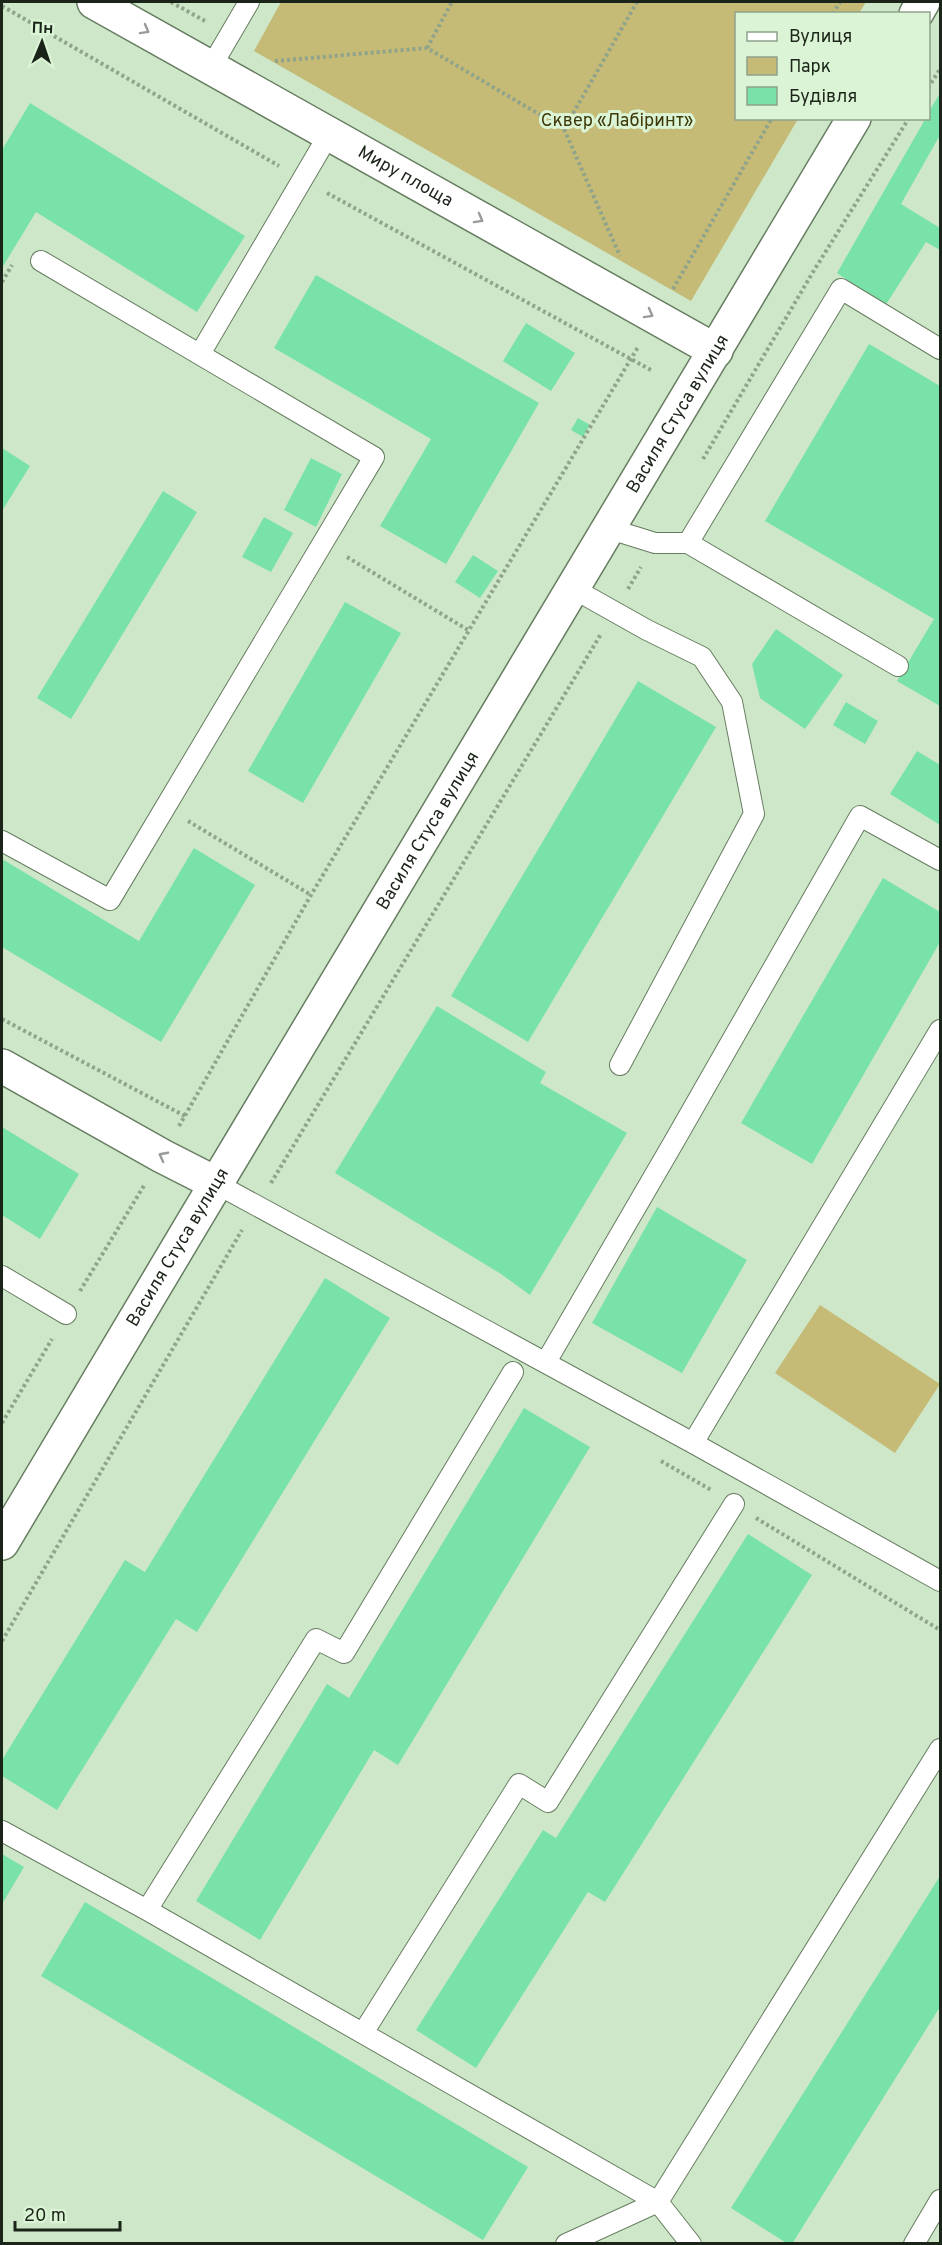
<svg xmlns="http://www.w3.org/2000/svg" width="942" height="2245" font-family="Overpass,sans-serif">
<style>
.green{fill:#c5bb76}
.building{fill:#79e2a8}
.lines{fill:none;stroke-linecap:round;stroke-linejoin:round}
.lane-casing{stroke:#677d61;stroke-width:22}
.street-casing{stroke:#677d61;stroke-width:36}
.secondary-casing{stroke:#677d61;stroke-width:36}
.path{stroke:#90a38b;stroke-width:4;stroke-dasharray:3 3;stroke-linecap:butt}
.lane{stroke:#fff;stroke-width:20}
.street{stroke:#fff;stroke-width:33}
.secondary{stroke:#fff;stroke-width:33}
.oneway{stroke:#989c98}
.labels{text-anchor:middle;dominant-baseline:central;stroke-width:6;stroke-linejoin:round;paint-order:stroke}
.park-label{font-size:18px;fill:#3f390a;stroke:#dbf4d5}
.street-label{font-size:18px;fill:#1b2419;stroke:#dbf4d5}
</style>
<rect width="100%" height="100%" fill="#cee7c8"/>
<path class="green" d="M281,2H866L859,13L736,14V118L798,119L691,301L254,51Z
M820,1305L940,1384L895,1453L775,1373Z"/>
<path class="building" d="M940,93V135L901,204L940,228V250L926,242L885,306L837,273L923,123L925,118H928V113Z
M30,103L245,236L197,312L36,212L2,268V150Z
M316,275L539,403L446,564L380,526L431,439L274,348Z
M526,323L575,353L551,391L503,361Z
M869,344L940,386V706L897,681L934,619L765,521Z
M578,418L590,425L583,437L571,430Z
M2,448L30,466L2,511Z
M311,458L342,474L316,527L284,510Z
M163,491L197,512L71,719L37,698Z
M264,517L293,533L271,572L242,557Z
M473,555L498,571L480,598L455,582Z
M345,602L401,633L303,803L248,771Z
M776,629L843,675L805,729L760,698L752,664Z
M638,681L716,727L528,1042L451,996Z
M846,702L878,721L865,744L833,725Z
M917,751L940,765V825L890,794Z
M194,848L255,885L161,1042L2,947V859L139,941Z
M883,878L940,912V942L812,1164L741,1123Z
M437,1006L546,1072L540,1083L627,1133L530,1295L501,1274L335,1173Z
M2,1127L79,1174L40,1239L2,1215Z
M657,1207L747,1260L682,1373L592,1323Z
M325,1278L390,1318L197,1632L176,1619L57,1810L2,1776V1760L125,1560L145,1572Z
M524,1408L590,1447L398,1765L374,1750L260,1940L196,1901L327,1684L349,1698Z
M748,1534L812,1575L605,1902L588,1892L476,2068L416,2030L543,1830L556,1838Z
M2,1854L24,1867L2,1904Z
M940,1876V2007L792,2244H788L731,2208Z
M85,1902L528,2167L483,2240L41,1976Z"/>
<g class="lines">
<g class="lane-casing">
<path id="lane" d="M211,67L249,2
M200,354L329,134
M610,529L655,543H688L841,289L940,349
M688,543L898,666
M574,589L647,630L702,657L732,702L754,814L620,1065
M2,841L110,900L374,457L41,261
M215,1183L693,1443L940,1581
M2,1276L66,1314
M546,1362L675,1140L860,816L940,860
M693,1443L940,1030
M2,1831L147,1910L658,2202L566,2244
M147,1910L316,1639L344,1653L513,1372
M363,2033L519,1784L548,1802L734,1504
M691,2244L658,2202L940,1749
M914,2244L940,2200"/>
</g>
<g class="street-casing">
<path id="street" d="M2,1066L162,1156L215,1183"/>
</g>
<g class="secondary-casing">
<g id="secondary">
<path id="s1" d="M94,2L716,351"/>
<path d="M916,14L923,2"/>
<path id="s2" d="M2,1543C284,1067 572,595 854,118"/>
</g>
</g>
<path class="path" d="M171,2L205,21
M2,6L279,166
M833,14L840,2
M427,48L452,2
M275,61L427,48L564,129L620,256
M928,88L940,69
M564,129L637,2
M327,193L651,370
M2,282L12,265
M673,289L772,118
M703,459L813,272L909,118
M347,557L468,630
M628,589L641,567
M188,821L311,895
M2,1019L185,1116
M179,1126L311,895L638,347
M271,1183L601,634
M80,1291L145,1184
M2,1423L52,1339
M661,1461L711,1490
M756,1518L940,1630
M2,1641L242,1230"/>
<use href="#lane" class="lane"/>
<use href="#street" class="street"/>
<use href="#secondary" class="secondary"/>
</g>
<defs><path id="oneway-chevron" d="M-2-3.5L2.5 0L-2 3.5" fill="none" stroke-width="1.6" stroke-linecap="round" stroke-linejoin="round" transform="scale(1.5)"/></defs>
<g class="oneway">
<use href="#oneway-chevron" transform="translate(145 30) rotate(29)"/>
<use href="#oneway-chevron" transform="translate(479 219) rotate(29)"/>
<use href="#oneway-chevron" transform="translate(649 314) rotate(29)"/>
<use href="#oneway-chevron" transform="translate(163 1156) rotate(-152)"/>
</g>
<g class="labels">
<g class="park-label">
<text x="617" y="121">Сквер «Лабіринт»</text>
</g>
<g class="street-label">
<text stroke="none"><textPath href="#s1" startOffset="357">Миру площа</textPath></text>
<text stroke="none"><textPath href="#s2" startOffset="1316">Василя Стуса вулиця</textPath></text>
<text stroke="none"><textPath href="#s2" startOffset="830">Василя Стуса вулиця</textPath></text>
<text stroke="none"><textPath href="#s2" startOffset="344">Василя Стуса вулиця</textPath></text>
</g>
</g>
<rect width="942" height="2245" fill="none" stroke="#1b2419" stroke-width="6"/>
<rect x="735" y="12" width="195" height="108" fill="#dbf4d5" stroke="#8ea18a" stroke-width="1.5"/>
<rect x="747" y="32" width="30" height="9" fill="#ffffff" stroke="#8ea18a" stroke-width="1.5"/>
<text x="789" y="42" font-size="18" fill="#1b2419">Вулиця</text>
<rect x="747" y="57" width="30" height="18" fill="#c5bb76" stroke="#8ea18a" stroke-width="1.5"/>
<text x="789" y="72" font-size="18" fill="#1b2419">Парк</text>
<rect x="747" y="87" width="30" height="18" fill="#79e2a8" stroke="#8ea18a" stroke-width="1.5"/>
<text x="789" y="102" font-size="18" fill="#1b2419">Будівля</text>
<g transform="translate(42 42) rotate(2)" stroke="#dbf4d5" stroke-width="4.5" paint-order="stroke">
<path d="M0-4.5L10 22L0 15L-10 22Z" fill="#1b2419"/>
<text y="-9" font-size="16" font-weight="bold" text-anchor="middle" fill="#1b2419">Пн</text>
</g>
<path d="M15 2221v9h105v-9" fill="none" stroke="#1b2419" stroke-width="3"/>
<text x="24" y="2221" font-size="18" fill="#1b2419" stroke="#dbf4d5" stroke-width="4.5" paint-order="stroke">20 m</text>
</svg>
